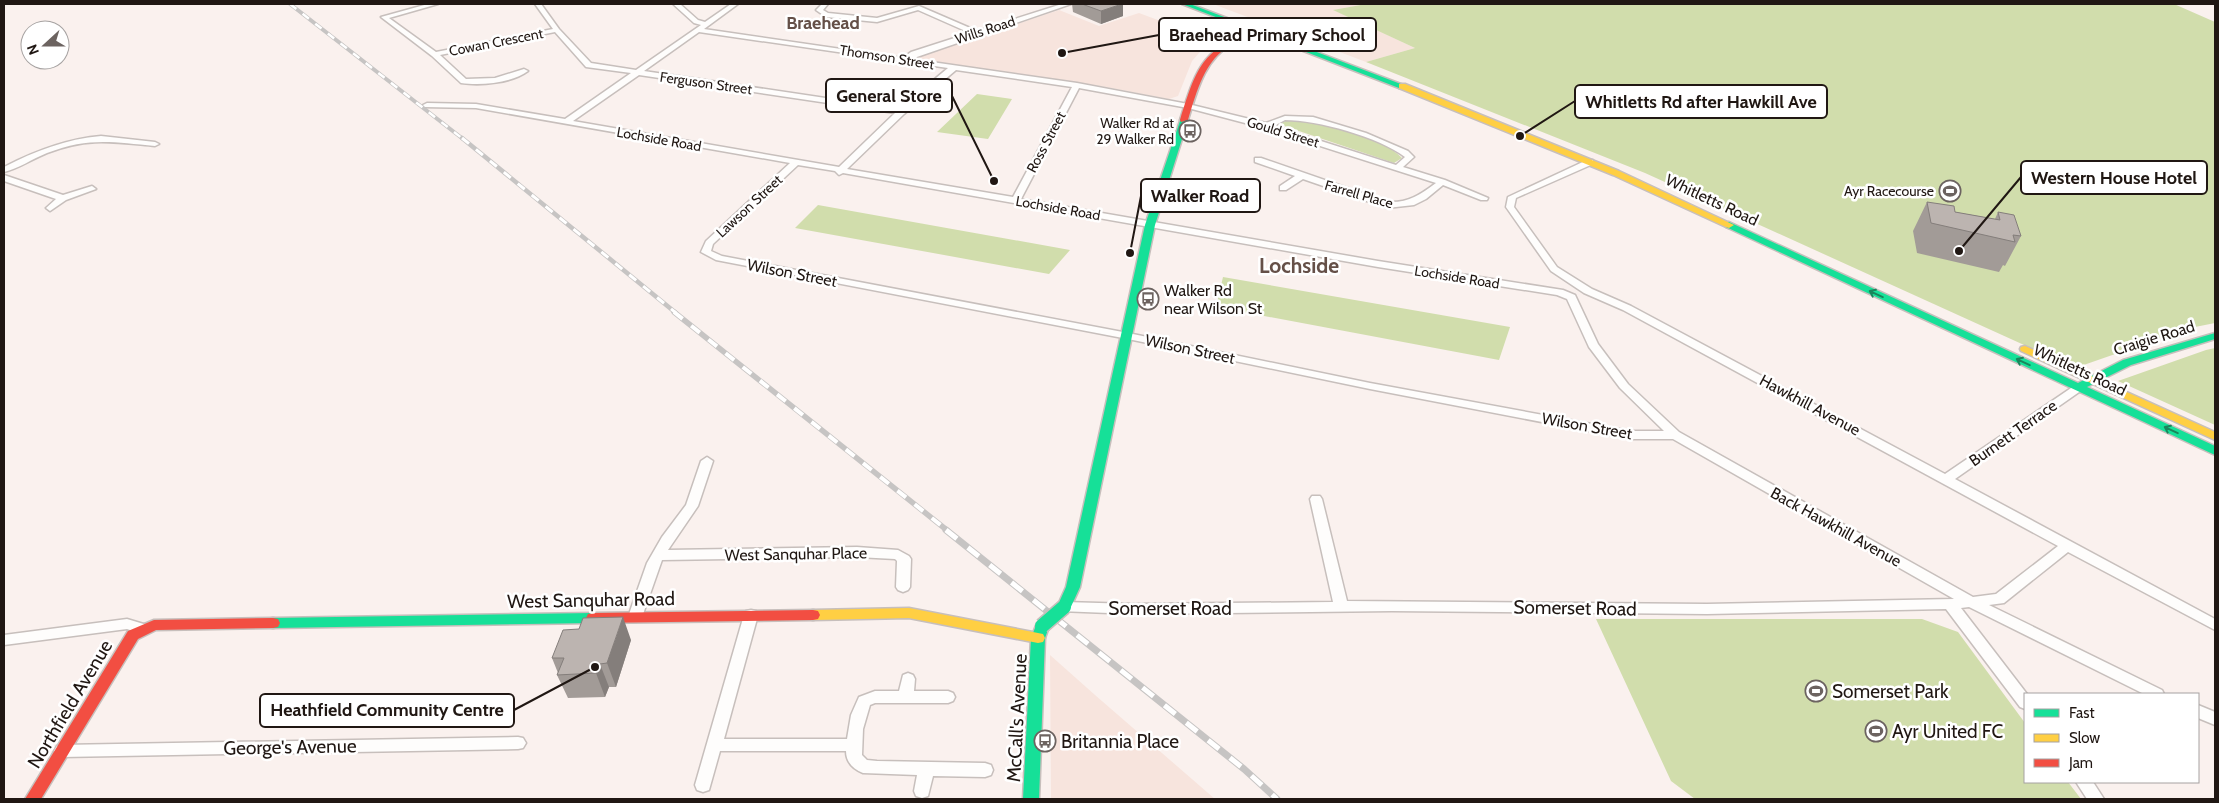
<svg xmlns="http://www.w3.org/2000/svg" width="2219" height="803" font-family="Cabin,sans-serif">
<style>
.built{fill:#f7e4dd}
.green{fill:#d1ddac}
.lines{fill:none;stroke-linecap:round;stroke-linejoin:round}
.street-casing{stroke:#c7bfbc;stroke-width:3}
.fast-casing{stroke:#c7bfbc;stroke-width:3}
.slow-casing{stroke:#c7bfbc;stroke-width:3}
.jam-casing{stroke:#c7bfbc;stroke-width:3}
.street{fill:#fefdfc;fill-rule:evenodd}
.fast{fill:#16e098;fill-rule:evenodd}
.slow{fill:#ffcf43;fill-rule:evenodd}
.jam{fill:#f24e42;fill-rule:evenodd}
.rail-far3-casing{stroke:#c6c4c3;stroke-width:4}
.rail-far2-casing{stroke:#c6c4c3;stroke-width:4.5}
.rail-far1-casing{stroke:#c6c4c3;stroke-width:5.5}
.rail-casing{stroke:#c6c4c3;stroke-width:7}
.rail-far3{stroke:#fff;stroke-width:2.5;stroke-dasharray:8;stroke-linecap:butt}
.rail-far2{stroke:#fff;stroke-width:3;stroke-dasharray:9;stroke-linecap:butt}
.rail-far1{stroke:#fff;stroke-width:4;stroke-dasharray:11;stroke-linecap:butt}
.rail{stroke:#fff;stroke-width:5;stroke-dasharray:14;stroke-linecap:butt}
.fast-bridge-casing{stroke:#c7bfbc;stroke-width:17;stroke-linecap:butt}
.fast-bridge{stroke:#16e098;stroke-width:14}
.wall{fill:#a29b97}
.shaded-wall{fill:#847e7b}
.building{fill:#bcb4b0;stroke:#847e7b}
.oneway{stroke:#1a865c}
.labels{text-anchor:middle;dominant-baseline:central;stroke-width:5;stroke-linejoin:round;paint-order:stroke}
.far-street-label{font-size:14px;fill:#201713;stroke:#fff}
.far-poi-label{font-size:14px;fill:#201713;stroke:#fff;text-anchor:end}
.street-label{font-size:16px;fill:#201713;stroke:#fff}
.poi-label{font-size:16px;fill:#201713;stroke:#fff;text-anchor:start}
.far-district-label{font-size:18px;font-weight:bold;fill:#655048;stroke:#fff}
.near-street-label{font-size:19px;fill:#201713;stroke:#fff}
.near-poi-label{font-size:19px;fill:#201713;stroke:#fff;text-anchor:start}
.district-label{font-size:21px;font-weight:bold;fill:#655048;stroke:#fff}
.leader{fill:none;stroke:#201713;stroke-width:2}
.callout-dot{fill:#201713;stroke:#fff;stroke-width:2}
.callout{fill:#fff;stroke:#201713;stroke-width:2}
.callout-label{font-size:18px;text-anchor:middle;font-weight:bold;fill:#201713}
</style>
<rect width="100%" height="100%" fill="#faf1ee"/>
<path class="built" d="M1213,4H1366L1334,10L1415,48L1366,62Z
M1059,10L1099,26L1139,13L1214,41L1206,45L1192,61L1178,96L1169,99L1106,87L920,60L918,57Z
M1050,655L1095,695L1215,799H1051Z"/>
<path class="green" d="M1366,4H2174L2215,22V323L2190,328L2075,368L1645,173L1366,62L1415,48L1333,10Z
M977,94L1012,99L988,139L937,132Z
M1290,119C1317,123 1384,137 1402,158L1394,163L1281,125V123Z
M818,205L1070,250L1049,274L795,228Z
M1223,277L1510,327L1499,360L1216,307Z
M2215,348V425L2118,381L2206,350Z
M1596,619H1922L1958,632L2025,723V782H2068L2081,799H1695L1671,781Z"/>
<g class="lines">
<g class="street-casing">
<path id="street" d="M428,4H438L389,18L436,52L553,29L535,4H541L559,29L591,63L636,70L701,25L694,23L673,4H680L698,20L705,22L731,4H738L704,29L903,58L911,52L970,33L918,10L877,22L826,17L816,10L822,4H828L823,10L828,13L877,18L919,6L977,31L1062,4H1071L911,59L1077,83L1188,104L1266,123L1285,116L1313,117L1366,133L1408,151L1414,157L1403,167L1445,180L1488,198L1487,200H1481L1443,185L1426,199L1414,205L1387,208L1303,179L1286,190H1280V186L1295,176L1255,162V158H1261L1388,202C1408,203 1420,195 1436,183L1264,128L1188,108L1079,88L1021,199L1378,261L1563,290L1575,295L1598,344L1628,384L1679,432L1973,597L1996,594L2058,546L1623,310L1584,293L1551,271L1506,207L1508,197L1587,160H1593V164L1516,198L1514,207L1557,267L1592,289L1631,306L1945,474L2074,386H2082L2084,388L2082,390L1955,479L2215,619V630L2068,552L2004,603L1989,605L2162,690L2164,694H2144L1969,607L1961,608L2027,694H2025V709L2020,707L1946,609L1707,614L1392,611L1134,614L1059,611L1057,607L1059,603L1064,602L1134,604L1333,602L1310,499L1312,496H1320L1322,499L1347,601L1707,604L1954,599L1673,439H1630L1370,389L1128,339L716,260L701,252L706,241L790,163L476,108L424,107L423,105L427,103L476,104L565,119L631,73L586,67L555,32L440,55L466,79L495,78L524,69L528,71C512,83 481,86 461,83L432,56L381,17ZM699,32L948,68L899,109L644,71ZM956,70L1072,87L1013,197L847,169L904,114ZM639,75L895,113L839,167L573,121ZM1285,120C1317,120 1379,137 1405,157L1396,165L1274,126ZM798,165L835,171L839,175L843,173L1378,267L1557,295L1567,299L1589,347L1620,388L1664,431H1630L1370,383L1128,333L722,256L711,251L713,244Z
M101,136L155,142L159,144L155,146C112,142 89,137 47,153C32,159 18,169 4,172V167C35,151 66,139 101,136Z
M4,175L63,195L92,186L96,189L66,200L50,211L46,208L56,199L4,181Z
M707,457L713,461L698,506L668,550L857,547L898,550L909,556L911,559L910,587L908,590L903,592L898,590L896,587L897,561L895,559L857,557L662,560L642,617L640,621L635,622L630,621L628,617L647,563L662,537L686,505L701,461Z
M751,610L756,611L758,615L724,739H847L851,715L859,697L875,691H899L903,675L908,673L913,675L915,679L914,691H948L953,693L955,697L953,701L948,703H875L870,705L863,729L862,755L867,760L877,761L985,763L991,765L993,770L991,775L985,777L933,776L928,796L922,798L916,796L914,791L917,775L863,773C853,769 846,762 846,751H720L709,790L703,792L697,790L695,785L744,615L746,611Z
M127,619L147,625L149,629L147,633L142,634L127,629L4,645V635Z
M2198,705L2215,712V725L2198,718Z
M518,737L523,738L526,743L523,748L518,749L62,757L57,756L54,751L57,746L62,745Z
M2076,782H2093L2104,799H2087Z"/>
</g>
<g class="fast-casing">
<path id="fast" d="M1182,4H1190L1406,86L1399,88Z
M1181,118L1188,120L1155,225L1080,587L1069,611L1064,612L1059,611L1057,607L1066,587L1145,225Z
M1729,222L2078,383L2123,360L2215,333V339L2131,365L2087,387L2215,446V455L1726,227V223Z
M593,613L598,614L600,618L598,622L593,623L273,628L268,627L266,623L268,619L273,618Z
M1042,622L1047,623L1049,627L1045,638L1039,799H1023L1031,638L1037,623Z"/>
</g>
<g class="slow-casing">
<path id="slow" d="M1399,84H1405L1619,171L1734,225L1729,228L1726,227L1613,175L1399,88Z
M2025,346L2215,432V440L2021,351L2020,349L2021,347Z
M909,608L1038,633L1043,634L1045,638L1043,642L1038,643L909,618L813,620L808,619L806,615L808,611L813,610Z"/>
</g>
<g class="jam-casing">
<path id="jam" d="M1262,27L1267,28C1258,35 1243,38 1232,44C1204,60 1197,91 1188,120L1181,122L1180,120C1198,62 1203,49 1262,27Z
M813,610L818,611L820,615L818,619L813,620L593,623L588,622L586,618L588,614L593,613Z
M273,618L278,619L280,623L278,627L273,628L156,630L138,639L41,799H25L128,631L154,620Z"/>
</g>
<use href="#street" class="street"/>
<use href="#fast" class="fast"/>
<use href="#slow" class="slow"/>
<use href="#jam" class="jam"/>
<g class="rail-far3-casing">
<path id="rail-far3" d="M290,4L463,139"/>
</g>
<g class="rail-far2-casing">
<path id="rail-far2" d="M462,138L676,313"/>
</g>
<g class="rail-far1-casing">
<path id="rail-far1" d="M674,312L948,531"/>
</g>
<g class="rail-casing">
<path id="rail" d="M946,530L1244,769L1277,799"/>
</g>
<use href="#rail-far3" class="rail-far3"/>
<use href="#rail-far2" class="rail-far2"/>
<use href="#rail-far1" class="rail-far1"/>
<use href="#rail" class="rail"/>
<g class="fast-bridge-casing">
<path id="fast-bridge" d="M1042,626L1064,607"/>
</g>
<use href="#fast-bridge" class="fast-bridge"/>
</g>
<path class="wall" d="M1072,4H1123V16L1101,24L1073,12Z
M1927,202L1955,212L1995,219L1998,212L2021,236L2005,266L2003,265L1999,272L1917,253L1913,231Z
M631,640L616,687H609L605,697L568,698L557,675L558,673L552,658Z"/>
<path class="shaded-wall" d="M1123,4V16L1101,24V11Z
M623,617L631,640L616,687L607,663Z
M600,664L609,687L605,697L596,673Z"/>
<path class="building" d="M1082,4H1122L1101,11Z
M1927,202L1954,206L1955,212L2000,220L1998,212L2014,215L2021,236L2013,235L2015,242L1931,223Z
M623,617L607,663L600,664L596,673L557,675L564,658H552L563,630L579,629L583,618Z"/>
<defs><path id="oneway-shaft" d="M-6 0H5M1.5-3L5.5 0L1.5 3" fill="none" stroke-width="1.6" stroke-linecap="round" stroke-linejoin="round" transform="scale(1.25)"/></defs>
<g class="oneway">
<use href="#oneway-shaft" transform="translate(1876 294) rotate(-155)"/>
<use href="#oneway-shaft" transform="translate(2023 362) rotate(-155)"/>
<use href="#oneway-shaft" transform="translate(2171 430) rotate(-155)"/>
</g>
<defs>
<g id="bus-ring" transform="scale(1.125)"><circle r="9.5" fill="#fff" stroke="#6c6360" stroke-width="1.5"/><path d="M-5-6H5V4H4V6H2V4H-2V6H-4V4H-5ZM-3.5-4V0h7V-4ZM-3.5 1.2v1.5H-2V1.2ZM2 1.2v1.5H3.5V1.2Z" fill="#6c6360"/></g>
<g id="stadium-ring" transform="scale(1.125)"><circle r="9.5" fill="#fff" stroke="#6c6360" stroke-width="1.5"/><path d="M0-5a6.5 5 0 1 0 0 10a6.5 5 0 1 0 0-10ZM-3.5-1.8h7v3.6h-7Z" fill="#6c6360"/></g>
</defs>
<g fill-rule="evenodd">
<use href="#bus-ring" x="1190" y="131"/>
<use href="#stadium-ring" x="1950" y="191"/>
<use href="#bus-ring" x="1148" y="299"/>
<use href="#stadium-ring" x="1816" y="691"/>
<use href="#stadium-ring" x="1876" y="731"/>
<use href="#bus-ring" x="1045" y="741"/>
</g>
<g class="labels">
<g class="far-street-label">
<text transform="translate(985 30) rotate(-18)">Wills Road</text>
<text transform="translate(496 42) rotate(-11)">Cowan Crescent</text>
<text transform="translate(887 57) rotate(9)">Thomson Street</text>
<text transform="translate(706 83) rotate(8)">Ferguson Street</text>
<text transform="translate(1283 132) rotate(17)">Gould Street</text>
<text transform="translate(659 139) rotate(10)">Lochside Road</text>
<text transform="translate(1046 142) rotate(-62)">Ross Street</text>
<text transform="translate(1359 194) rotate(16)">Farrell Place</text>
<text transform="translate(749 206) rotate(-43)">Lawson Street</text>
<text transform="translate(1058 208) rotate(10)">Lochside Road</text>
<text transform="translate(1457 277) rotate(9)">Lochside Road</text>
</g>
<g class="far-poi-label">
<text x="1174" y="123">Walker Rd at<tspan x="1174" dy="16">29 Walker Rd</tspan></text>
<text x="1934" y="191">Ayr Racecourse</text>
</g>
<g class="street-label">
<text transform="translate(1712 200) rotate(25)">Whitletts Road</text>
<text transform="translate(792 273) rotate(11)">Wilson Street</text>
<text transform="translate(2154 338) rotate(-17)">Craigie Road</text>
<text transform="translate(1190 349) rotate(12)">Wilson Street</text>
<text transform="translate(2080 370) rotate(25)">Whitletts Road</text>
<text transform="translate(1810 405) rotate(28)">Hawkhill Avenue</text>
<text transform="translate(1587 426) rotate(10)">Wilson Street</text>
<text transform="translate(2013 433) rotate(-35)">Burnett Terrace</text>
<text transform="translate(1836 527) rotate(29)">Back Hawkhill Avenue</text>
<text transform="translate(796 554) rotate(-1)">West Sanquhar Place</text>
</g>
<g class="poi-label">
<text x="1164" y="290">Walker Rd<tspan x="1164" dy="18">near Wilson St</tspan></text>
</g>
<g class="far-district-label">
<text x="823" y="23">Braehead</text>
</g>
<g class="near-street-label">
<text transform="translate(591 600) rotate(-1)">West Sanquhar Road</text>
<text x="1170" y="608">Somerset Road</text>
<text transform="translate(1575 608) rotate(1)">Somerset Road</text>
<text transform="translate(70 704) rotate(-59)">Northfield Avenue</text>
<text transform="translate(1017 718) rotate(-87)">McCall's Avenue</text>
<text transform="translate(290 747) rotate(-1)">George's Avenue</text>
</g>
<g class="near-poi-label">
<text x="1832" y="691">Somerset Park</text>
<text x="1892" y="731">Ayr United FC</text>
<text x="1061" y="741">Britannia Place</text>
</g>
<g class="district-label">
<text x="1299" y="265">Lochside</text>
</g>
</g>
<path class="leader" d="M1062 53L1159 35M994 181L952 96M1520 136L1575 101M1959 251L2021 177M1130 253L1141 196M595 667L514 710"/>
<g class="callout-dot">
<circle cx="1062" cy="53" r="5"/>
<circle cx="994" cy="181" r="5"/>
<circle cx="1520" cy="136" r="5"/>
<circle cx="1959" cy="251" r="5"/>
<circle cx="1130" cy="253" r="5"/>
<circle cx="595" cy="667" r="5"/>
</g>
<g class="callout">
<rect x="1159" y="18" width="217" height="33" rx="5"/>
<rect x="826" y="79" width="126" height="33" rx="5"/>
<rect x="1575" y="85" width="252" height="33" rx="5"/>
<rect x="2021" y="161" width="186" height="33" rx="5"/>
<rect x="1141" y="179" width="119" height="33" rx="5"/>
<rect x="260" y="694" width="254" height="33" rx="5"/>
</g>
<g class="callout-label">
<text x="1267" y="41">Braehead Primary School</text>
<text x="889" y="102">General Store</text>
<text x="1701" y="108">Whitletts Rd after Hawkill Ave</text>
<text x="2114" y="184">Western House Hotel</text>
<text x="1200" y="202">Walker Road</text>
<text x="387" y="716">Heathfield Community Centre</text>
</g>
<rect width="2219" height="803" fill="none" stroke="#201713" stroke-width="10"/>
<rect x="2024" y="693" width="175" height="90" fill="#ffffff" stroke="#a6a2a1"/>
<rect x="2034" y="709" width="25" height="8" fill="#16e098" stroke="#a6a2a1"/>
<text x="2069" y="718" font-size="15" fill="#201713">Fast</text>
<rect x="2034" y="734" width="25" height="8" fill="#ffcf43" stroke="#a6a2a1"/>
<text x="2069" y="743" font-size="15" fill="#201713">Slow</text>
<rect x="2034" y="759" width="25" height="8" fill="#f24e42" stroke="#a6a2a1"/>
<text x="2069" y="768" font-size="15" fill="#201713">Jam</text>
<g transform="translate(45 45) rotate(249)"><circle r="24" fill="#ffffff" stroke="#a6a2a1"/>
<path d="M0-4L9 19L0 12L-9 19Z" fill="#6c6360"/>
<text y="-8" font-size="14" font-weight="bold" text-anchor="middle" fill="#201713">N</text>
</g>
</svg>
